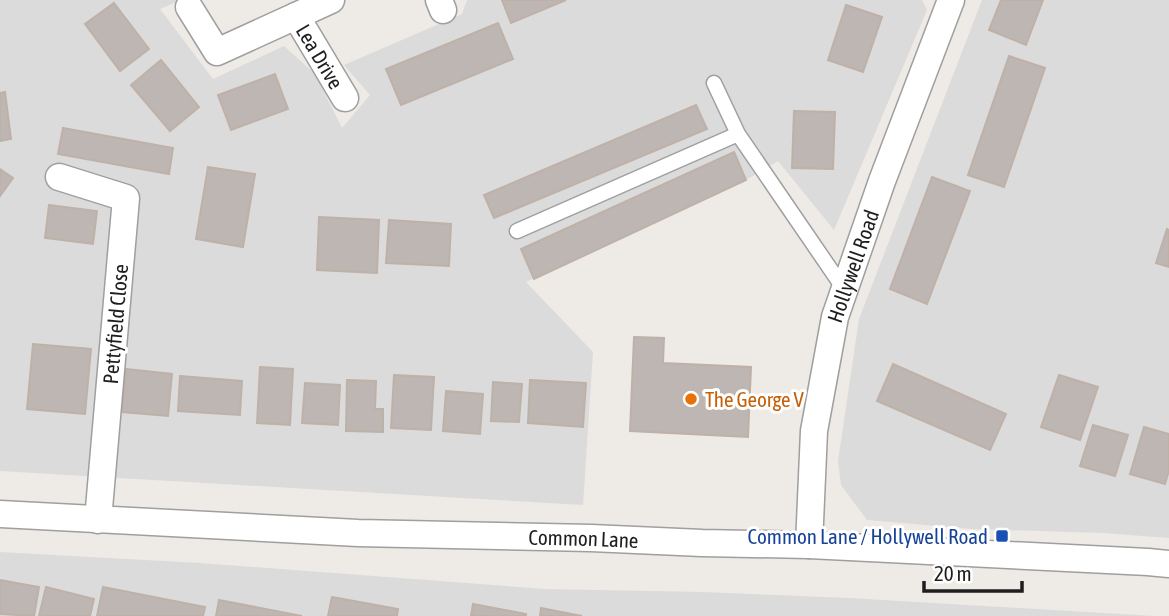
<svg xmlns="http://www.w3.org/2000/svg" width="1169" height="616" font-family="'Asap Condensed',sans-serif">
<style>
.residential{fill:#dcdbdb}
.building{fill:#beb6b2;stroke:#beb1a8;stroke-width:2}
.lines{fill:none;stroke-linecap:round;stroke-linejoin:round}
.lane-casing{stroke:#9f9f9f;stroke-width:17}
.street-casing{stroke:#9f9f9f;stroke-width:29}
.lane{stroke:#fff;stroke-width:14}
.street{stroke:#fff;stroke-width:26}
.food-dot{fill:#e8710a;stroke:#fff;stroke-width:2.5}
.transit-dot{fill:#1a4fb4;stroke:#fff;stroke-width:2.5}
.labels{text-anchor:middle;dominant-baseline:central;stroke-width:6;stroke-linejoin:round;paint-order:stroke}
.street-label{font-size:21px;fill:#1e1e1e;stroke:#fff}
.food-label{font-size:21px;fill:#c56008;stroke:#fff;text-anchor:start}
.transit-label{font-size:21px;fill:#164399;stroke:#fff;text-anchor:end}
</style>
<rect width="100%" height="100%" fill="#eeeae5"/>
<path class="residential" d="M0,0H181L160,9L213,79L284,46L315,74L342,128L370,95L344,65L462,14L467,0H922L927,10L834,230L778,161L746,180L526,282L593,352L583,505L0,471Z
M982,0H1169V538L1102,533L972,529L867,520L841,485L838,461L859,319Z
M0,552L200,563L545,589L703,592L849,598L1154,616H0Z"/>
<path class="building" d="M502,0H566L511,23Z
M1001,0H1043L1026,45L989,30Z
M114,3L149,49L120,71L85,24Z
M846,5L882,17L863,72L828,60Z
M498,23L513,59L401,105L386,69Z
M1009,56L1045,68L1004,187L968,175Z
M161,60L199,107L170,131L131,85Z
M275,74L288,109L231,130L218,95Z
M5,92L11,139L0,141V93Z
M696,105L707,129L494,218L484,195Z
M794,111L835,112L833,169L792,168Z
M63,128L173,148L169,174L58,154Z
M734,152L746,180L534,279L521,249Z
M208,167L255,174L243,247L196,239Z
M0,169L13,178L0,196Z
M932,177L970,191L927,304L890,289Z
M49,205L97,211L93,244L45,238Z
M319,217L379,220L377,273L317,270Z
M389,220L451,224L449,266L386,263Z
M1167,229L1169,230V267L1156,263Z
M634,337L664,338L663,363L751,367L748,437L630,431Z
M33,344L91,349L85,414L27,409Z
M893,364L1006,414L990,450L877,401Z
M260,367L293,369L290,425L257,423Z
M126,369L172,374L168,416L122,412Z
M394,375L434,377L431,430L391,428Z
M1059,375L1098,387L1080,440L1041,427Z
M180,376L242,381L240,415L178,411Z
M347,380L376,381L375,409H383V432L346,431Z
M530,380L586,383L583,427L528,423Z
M493,382L522,384L519,422L491,421Z
M305,383L340,385L338,425L302,423Z
M446,391L483,394L480,434L443,431Z
M1093,425L1128,435L1115,476L1080,466Z
M1144,427L1169,434V470L1165,484L1130,474Z
M0,580L39,587L34,616L0,614Z
M46,587L94,599L90,616H39Z
M103,587L205,607L203,616H97Z
M332,597L398,609L397,616H328Z
M219,600L302,616H216Z
M473,604L526,614V616H471Z
M541,608L582,616H540Z"/>
<g class="lines">
<g class="lane-casing">
<path id="lane" d="M738,134L844,289
M517,231L738,134L714,83"/>
</g>
<g class="street-casing">
<g id="street">
<path d="M439,0L443,10"/>
<path d="M189,7L217,52L331,0"/>
<path id="s1" d="M296,16L345,98"/>
<path d="M59,177L126,198L98,520"/>
<path id="s2" d="M0,514L358,533L591,538L702,543L809,545L1148,562L1169,564"/>
<path id="s3" d="M809,545L814,431L835,317L882,181L951,0"/>
</g>
</g>
<use href="#lane" class="lane"/>
<use href="#street" class="street"/>
</g>
<circle class="food-dot" cx="691" cy="399" r="7"/>
<rect class="transit-dot" x="995" y="529" width="14" height="14" rx="3.5"/>
<g class="labels">
<g class="street-label">
<text stroke="none"><textPath href="#s1" startOffset="47">Lea Drive</textPath></text>
<text stroke="none"><textPath href="#s3" startOffset="284">Hollywell Road</textPath></text>
<text transform="translate(115 324) rotate(-85)">Pettyfield Close</text>
<text stroke="none"><textPath href="#s2" startOffset="584">Common Lane</textPath></text>
</g>
<g class="food-label">
<text x="705" y="399">The George V</text>
</g>
<g class="transit-label">
<text x="988" y="536">Common Lane / Hollywell Road</text>
</g>
</g>
<path d="M924 581v10h98v-10" fill="none" stroke="#1e1e1e" stroke-width="3.5"/>
<text x="934" y="581" font-size="21" fill="#1e1e1e" stroke="#ffffff" stroke-width="5" paint-order="stroke">20 m</text>
</svg>
